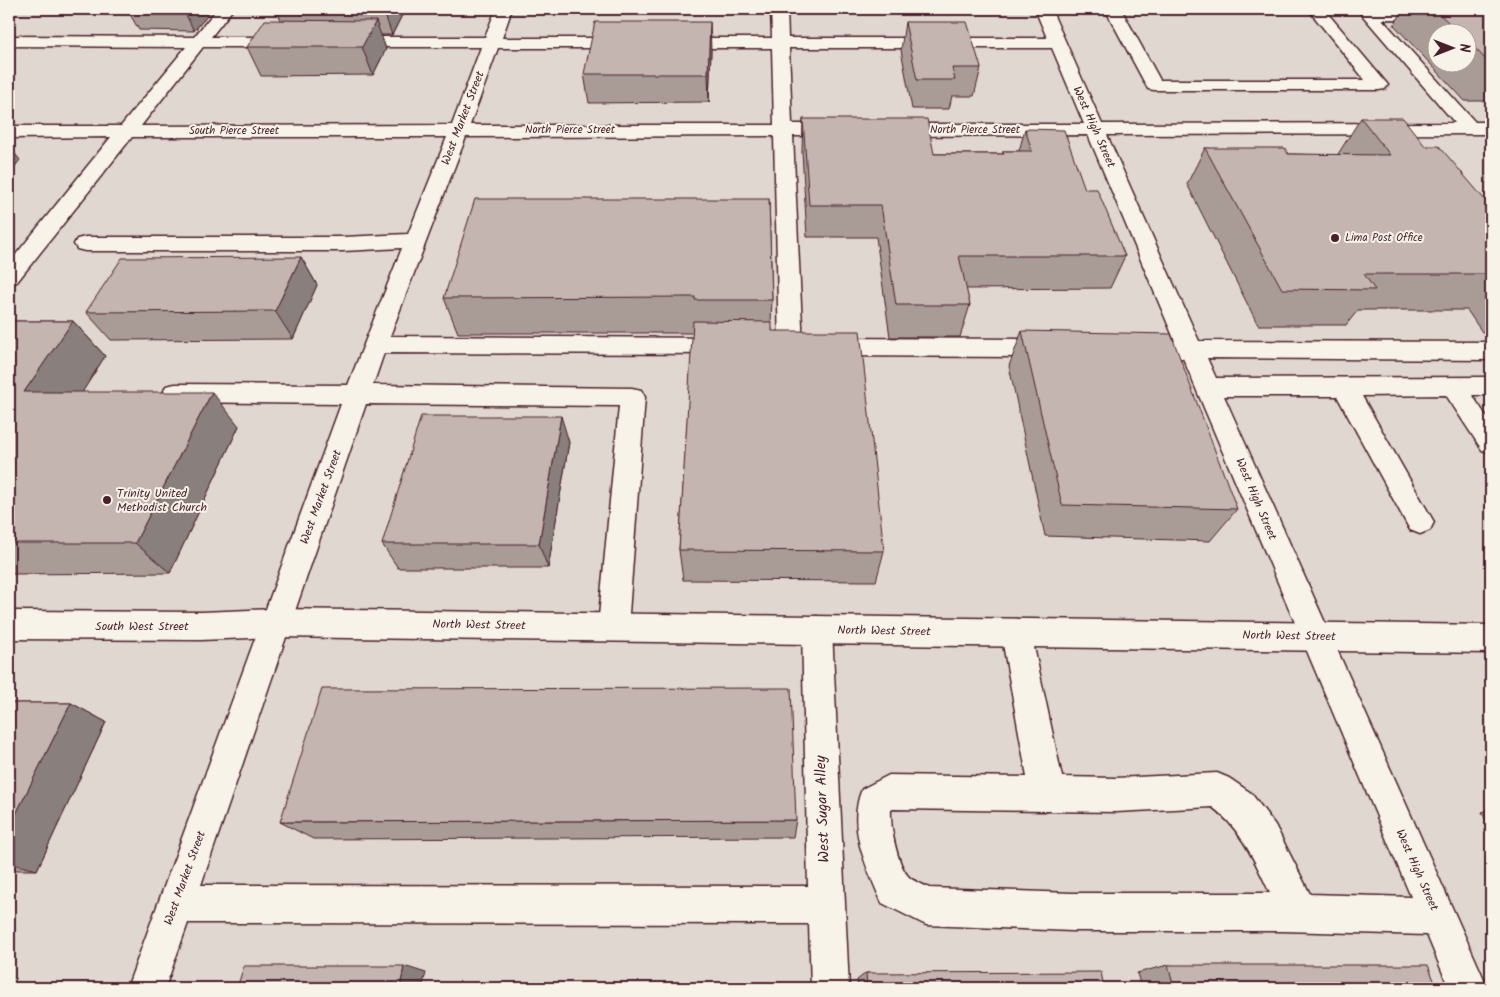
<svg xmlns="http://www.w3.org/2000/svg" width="1500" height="997" font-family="Kalam,sans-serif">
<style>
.built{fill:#e0d7d0;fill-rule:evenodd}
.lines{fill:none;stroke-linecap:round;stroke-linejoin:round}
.minor-casing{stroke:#4a1f2b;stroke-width:3}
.major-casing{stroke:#4a1f2b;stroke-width:3}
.minor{fill:#f7f3e8;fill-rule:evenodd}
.major{fill:#f7f3e8;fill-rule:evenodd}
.wall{fill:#a99c97;stroke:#4a1f2b;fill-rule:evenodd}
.shaded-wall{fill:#897f7b;stroke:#4a1f2b}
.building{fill:#c4b5b0;stroke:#4a1f2b}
.poi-dot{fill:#4a1f2b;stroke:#f7f3e8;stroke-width:2}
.labels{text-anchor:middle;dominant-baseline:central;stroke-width:4;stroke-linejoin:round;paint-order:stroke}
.far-street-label{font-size:11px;fill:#4a1f2b;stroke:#f7f3e8}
.far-poi-label{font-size:11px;fill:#4a1f2b;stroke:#f7f3e8;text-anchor:start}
.street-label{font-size:12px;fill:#4a1f2b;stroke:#f7f3e8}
.poi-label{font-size:12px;fill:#4a1f2b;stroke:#f7f3e8;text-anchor:start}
.near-street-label{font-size:15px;fill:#4a1f2b;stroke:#f7f3e8}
</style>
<rect width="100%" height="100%" fill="#ece6dd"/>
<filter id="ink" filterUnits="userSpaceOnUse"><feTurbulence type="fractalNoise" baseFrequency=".02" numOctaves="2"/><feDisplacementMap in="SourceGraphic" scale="10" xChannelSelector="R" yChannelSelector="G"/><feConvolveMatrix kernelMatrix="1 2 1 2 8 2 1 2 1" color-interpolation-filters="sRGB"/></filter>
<g filter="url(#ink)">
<path class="built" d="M9,9H1491V988H9ZM1438,32H1468V62H1438Z"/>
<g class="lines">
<g class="minor-casing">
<path id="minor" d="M217,9H233L211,37H287L293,38L295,42L293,46L287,47H203L141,126L452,125L481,47H345L339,46L337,42L339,38L345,37H485L496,9H512L502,38H627L633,39L635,43L633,47L627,48H498L470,125H774L772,48H673L667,47L665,43L667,39L673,38H772L771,9H787L788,38H1047L1035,9H1051L1102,124L1455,123L1357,9L1491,10V20L1382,19L1475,122H1491V134L1107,135L1199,341L1491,342V360L1207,358L1216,378L1491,377V395H1472L1491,423V453L1482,450L1446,395L1362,396L1434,522L1430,530L1420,534L1410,530L1337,396H1224L1488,988H1449L1427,935L1282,931H1072L926,925L882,903C867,868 846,827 862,789L889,775L1027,777L1001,633L1005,623L1016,619L1027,623L1031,633L1062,777L1116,778L1217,773L1229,778L1251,793L1275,825L1310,894L1411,897L1183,358H1140L1132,355L1128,349L1132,343L1140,340L1175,341L1088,135L893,136L886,134L884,130L886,126L893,124H1084L1052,48H789L792,124H840L847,126L849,130L847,134L840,136H793L803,347L799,353L791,356L783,353L779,347L774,136L466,137L390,336L730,338L738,340L742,346L738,352L730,354L384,353L373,385L632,388L641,390L645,397L628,627L624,637L613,641L602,637L598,627L619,406L366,404L201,885L808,886L802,630L806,620L817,616L828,620L832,630L849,988H811L809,924L188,923L165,988H127L341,404L175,402L166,400L163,393L166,386L175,384L348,385L402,248L343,251H85L77,249L74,244L77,239L85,237H343L408,234L447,137H132L17,282L9,284V263L111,137L9,138V126H121L186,47L9,46V36L194,37ZM1212,807C1241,828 1255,862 1270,893H1072L929,888C923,884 912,881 908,876C897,863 890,827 891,810L893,809L1116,812Z
M1105,9H1121L1160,80H1365L1308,9H1324L1388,85L1385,89L1379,90H1154L1148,89Z
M825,338L1052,339L1060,342L1064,348L1060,354L1052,357L825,356L817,353L813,347L817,341Z"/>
</g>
<g class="major-casing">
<path id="major" d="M276,609L1491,625V653L276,637L201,640L9,639V611L201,612Z"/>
</g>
<use href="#minor" class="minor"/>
<use href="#major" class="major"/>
</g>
<path class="wall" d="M213,9L194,31L139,30L128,11Z
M276,9H405L392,35H381L386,49L373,75L261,76L247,47L281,20Z
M1404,9H1491V101H1465L1394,25ZM1438,32H1468V62H1438Z
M905,22L981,68L974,96H952L949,109H912L901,50Z
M711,50L709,102L589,103L584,74Z
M1361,118L1425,146L1491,207V332H1482L1467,310H1358L1346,325H1258L1187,184L1205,148L1288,154L1339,155L1338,154Z
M803,119L934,154H1003V151H1019L1025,129L1085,189L1125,256L1110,288L966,289L970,305L960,337H890L876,237H807L802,152Z
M769,199L772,300L771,322L772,331L884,551L876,581L683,580L679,550L693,333H458L444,298Z
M301,257L317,285L293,339L111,340L86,312Z
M9,321H73L105,356L82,392L239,426L170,573L9,574Z
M1022,331L1237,509L1210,541L1045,536L1009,366Z
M569,442L548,568H398L382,544Z
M9,703H71L106,722L37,870H9Z
M1491,809V830L1482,812Z
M796,820L793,837L313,839L280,822Z
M1168,965L1437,988H1141L1137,973Z
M866,973L1104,988H858L857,980Z"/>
<path class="shaded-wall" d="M186,9H213L194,31L184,11Z
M383,9H405L392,35Z
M376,21L386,49L373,75L362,47Z
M710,22L711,50L709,102L708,74Z
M9,146L20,160L9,174Z
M301,257L317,285L293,339L275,311Z
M73,321L105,356L61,426L24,392Z
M212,392L239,426L170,573L135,543Z
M561,416L569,442L548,568L539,544Z
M71,703L106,722L37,870L9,863V828Z
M404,966L426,973L422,988H400Z"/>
<path class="building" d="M130,9H186L184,11H128Z
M1434,9H1491V65L1468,41V32H1459Z
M265,20L376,21L362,47H247Z
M595,22H710L708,74H584Z
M905,22H967L981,68H952L955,80H917Z
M1361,118H1403L1425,146H1439L1491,207V274H1364L1375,290L1282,289L1205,148H1285L1288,154L1390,155Z
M803,119H927L934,154H1004L1003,151H1032L1025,129L1064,130L1085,189H1097L1125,256H959L970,305H896L881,205H809Z
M475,199H769L772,300H695V297L444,298Z
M301,257L275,311L86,312L122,258Z
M9,321H73L24,392H212L135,543H9Z
M693,321L772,322V331H860L884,551L679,550Z
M1022,331L1171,334L1237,509L1062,505Z
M421,416H561L539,544H382Z
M791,688L796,820L280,822L322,689Z
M9,703H71L9,828Z
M1168,965H1428L1437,988H1174Z
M244,966H404L400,988H237Z
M1101,972L1104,988H867L866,973Z"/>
</g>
<g class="poi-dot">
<circle cx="1335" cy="238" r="5"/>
<circle cx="107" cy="500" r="5"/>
</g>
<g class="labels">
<g class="far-street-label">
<text x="570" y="130">North Pierce Street</text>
<text x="975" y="130">North Pierce Street</text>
<text x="234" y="131">South Pierce Street</text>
</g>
<g class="far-poi-label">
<text x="1345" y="238">Lima Post Office</text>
</g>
<g class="street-label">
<text transform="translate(463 118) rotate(-69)">West Market Street</text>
<text transform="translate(1094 127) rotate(66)">West High Street</text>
<text transform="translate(321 497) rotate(-70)">West Market Street</text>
<text transform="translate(1256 499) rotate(67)">West High Street</text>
<text transform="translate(479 625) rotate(1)">North West Street</text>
<text x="142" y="626">South West Street</text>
<text transform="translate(884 631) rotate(1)">North West Street</text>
<text transform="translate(1289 636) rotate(1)">North West Street</text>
<text transform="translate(1417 870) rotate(66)">West High Street</text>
<text transform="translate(185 878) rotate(-70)">West Market Street</text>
</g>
<g class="poi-label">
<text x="117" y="493">Trinity United<tspan x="117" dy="14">Methodist Church</tspan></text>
</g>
<g class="near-street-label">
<text transform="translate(823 809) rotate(-92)">West Sugar Alley</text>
</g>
</g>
<rect width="1500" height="997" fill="none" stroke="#f7f3e8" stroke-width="30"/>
<rect x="15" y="15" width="1470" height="967" fill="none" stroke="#4a1f2b" stroke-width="2" filter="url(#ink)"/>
<g transform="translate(1452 48) rotate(90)"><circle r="24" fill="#f7f3e8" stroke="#b29e9c"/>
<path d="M0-4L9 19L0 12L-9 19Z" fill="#4a1f2b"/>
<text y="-8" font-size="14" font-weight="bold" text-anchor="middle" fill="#4a1f2b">N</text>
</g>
</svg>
